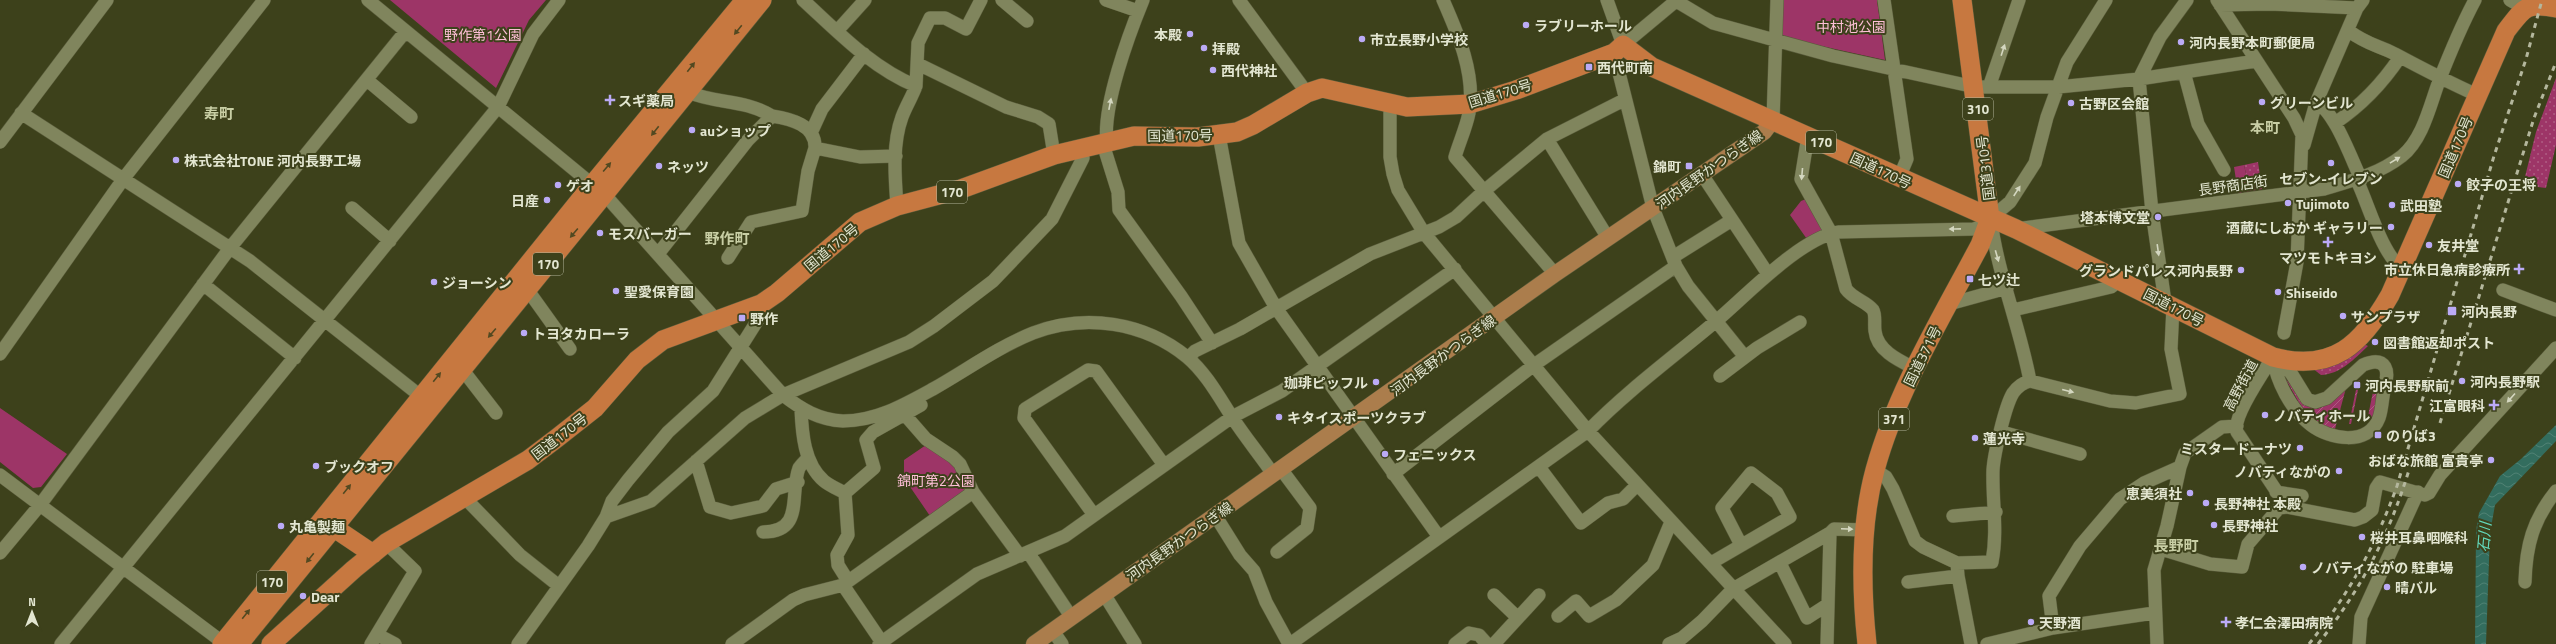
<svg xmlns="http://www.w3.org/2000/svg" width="2556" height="644" font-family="'Titillium Web','Noto Sans JP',sans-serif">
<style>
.grass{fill:url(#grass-dots)}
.park{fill:#9d3567}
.garden{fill:url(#garden-furrows)}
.water{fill:url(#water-waves)}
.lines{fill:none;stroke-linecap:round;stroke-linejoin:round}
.minor-casing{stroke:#595c3b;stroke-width:14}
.major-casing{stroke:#595c3b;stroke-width:17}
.highway-casing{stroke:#595c3b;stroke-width:20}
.minor{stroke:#80855d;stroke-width:13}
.major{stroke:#ab7d4c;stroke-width:16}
.highway{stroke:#c77840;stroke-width:19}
.rail{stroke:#b4b79d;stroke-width:3;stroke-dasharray:5 5;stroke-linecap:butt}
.oneway{fill:#524921}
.oneway2{fill:#d4d7c0}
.poi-dot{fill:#bbaaf6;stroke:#3d411b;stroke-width:1.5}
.labels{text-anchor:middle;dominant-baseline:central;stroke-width:4;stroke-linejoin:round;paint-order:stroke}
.shield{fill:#3d411b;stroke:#b1b49a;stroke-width:1}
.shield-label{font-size:13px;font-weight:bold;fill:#e3e6d1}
.poi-label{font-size:14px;font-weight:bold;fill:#e3e6d1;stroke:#3d411b;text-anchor:start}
.park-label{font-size:14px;fill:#febfd7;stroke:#3d411b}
.street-label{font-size:14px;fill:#e3e6d1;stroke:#3d411b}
.neighbourhood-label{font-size:15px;font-weight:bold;fill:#c8cea4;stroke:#3d411b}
.water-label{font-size:15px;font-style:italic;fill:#63d9bc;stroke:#3d411b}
</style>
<defs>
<pattern id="grass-dots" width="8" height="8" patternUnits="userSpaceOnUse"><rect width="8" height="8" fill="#9d3567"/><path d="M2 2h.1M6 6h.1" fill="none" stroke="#af5c83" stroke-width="1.8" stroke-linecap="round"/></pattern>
<pattern id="garden-furrows" width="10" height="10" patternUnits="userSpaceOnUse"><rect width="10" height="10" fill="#9d3567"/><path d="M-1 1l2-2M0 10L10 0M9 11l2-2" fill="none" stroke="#af5c83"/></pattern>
<pattern id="water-waves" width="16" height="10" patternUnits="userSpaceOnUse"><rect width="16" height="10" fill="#336d5e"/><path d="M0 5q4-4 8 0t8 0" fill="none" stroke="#508274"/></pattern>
</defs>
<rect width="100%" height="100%" fill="#3d411b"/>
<path class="grass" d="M2556,78V145L2546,188L2523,185L2536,132Z
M2258,162L2262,189L2250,191L2244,165Z
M2364,344L2368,346C2354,359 2341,374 2321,375L2312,368Z"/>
<path class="park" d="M390,0H546L529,20L496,88Z
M1780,0H1877L1885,60L1780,37Z
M2244,165L2250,191L2238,193L2234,167Z
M1806,199L1823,231L1809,242L1790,215L1801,201Z
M0,408L67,454L41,487L33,488L0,462Z
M926,445L955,462L966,492L930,516L904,478V460Z"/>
<path class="garden" d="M2285,378L2306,404L2317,409L2329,404L2346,388L2335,429C2307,424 2298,400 2285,378Z
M2358,380H2360L2351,424H2349Z
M2375,382L2379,387L2374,418L2367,421Z"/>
<path class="water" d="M2556,425V441L2495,505L2490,533L2486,644H2475L2476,531L2479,513L2500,476L2521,459Z"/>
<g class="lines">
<g class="minor-casing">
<path id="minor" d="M368,0L605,195L783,395C801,409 819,420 843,421C876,421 904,405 933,389C965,371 998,347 1033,333C1085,313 1144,322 1187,357C1206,373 1219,397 1232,417C1245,437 1260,455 1273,474
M803,0C838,32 872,68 916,86C912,97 906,106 902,117C892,144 895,178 897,206
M1002,0L1027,21
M1106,0L1138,11
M1239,0L1307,93
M1443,0C1458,34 1476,75 1469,113C1466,128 1459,143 1455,157L1555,274
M1607,0L1623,45L1677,0
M1884,0L1907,159L1899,178
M2217,0L2294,118L2302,135L2297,262L2284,333
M2510,0L2524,8
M1676,1L1713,23L1833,56L1975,87H2058L2139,79L2256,61
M2220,5L2269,4L2357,8
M837,31L865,0
M2349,31C2366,44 2377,45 2395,54C2423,69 2448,82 2477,95
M1614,53L1653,208L1676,266L1688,286L1745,357
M918,64L1006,107L1038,117L1049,124L1054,155
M2184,72L2198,124L2224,170
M367,80L411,117
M916,86L918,43L930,18H945L966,29L981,0
M1989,87L2019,0
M688,92C716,104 744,99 772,116
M1390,103V157L1393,174L1398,190L1424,233L1588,431L1785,644
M2316,103C2334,109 2352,161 2361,179L2359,185C2369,207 2383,256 2402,268
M21,113L250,261L428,402
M1773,120L1777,0
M2335,123C2362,105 2382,84 2400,57
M811,133L822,109L864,54
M1219,135L1239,243L1276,308L1439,537
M1808,136L1801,179L1831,233L1846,289C1853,299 1866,301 1873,310C1876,315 1874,324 1875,331C1877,351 1900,361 1916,369
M1547,139L1608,238
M0,142L107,0
M1107,143C1102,107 1129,34 1143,0
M1103,144L1118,192L1119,210L1181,296L1212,343
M2304,145L2316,103L2357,8L2363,0
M1701,173L1768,274
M352,208L390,241
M1991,221C1998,275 2020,327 2030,381
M2016,229L2324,189C2351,181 2379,174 2402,156C2423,139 2430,105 2439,81C2450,53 2461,26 2475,0
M658,254L748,140L772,116C791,119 816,125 815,148L860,157L896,156
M1673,257L1732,220
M728,258L751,222L802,211L808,171L815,148
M203,284L295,358
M527,289L570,349
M2503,290L2556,310
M2165,302L2152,212L2139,79L2160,37L2187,0
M1949,304L2007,288
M2013,310L2111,287L2120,280
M0,354L124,178L264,0
M2273,357C2264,371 2232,417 2237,432L2287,507L2355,520L2363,517L2372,510L2376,488L2380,482L2425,495L2429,493L2440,475L2556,348
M2273,357L2291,373L2307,399L2315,402L2327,398L2363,365C2370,362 2380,359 2385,367C2389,374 2385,384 2384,391C2382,400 2382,410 2379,418C2368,447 2329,439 2311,425C2291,410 2276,381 2273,357Z
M1188,358L1195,351L1240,329L1370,254L1439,227L1456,217L1484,191L1547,139L1624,100
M462,369L496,413
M1720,376L1757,348L1800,322
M801,409C802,433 804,464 824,481C830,486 838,489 845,493
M905,415L926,439L953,457L960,464L973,492L1020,556
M2002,432L2080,454
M696,461L710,507L731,513L763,506L776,489L798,482
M1539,467L1581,523L1608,503L1623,499L1637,485
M1875,470L1886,477L1893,489L1915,541L1923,547L1957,563L1992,562C1998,530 1992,501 1993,470C1994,454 2005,406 2013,393C2017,387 2024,382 2030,381L2110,401L2136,403L2180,394L2171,349L2173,306
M1393,474L1534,365L1676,266
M0,475L225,644
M2276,492L2302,496
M465,498L520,555L559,586
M1094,515L1024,418L1025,409L1088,370L1096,371L1164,465
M1215,515L1240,555L1254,571L1266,602L1289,644
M1953,516L1996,512
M606,517L651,501L745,418L783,395L909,342L934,326L993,281L1052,219L1083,158L1082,149
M763,532C805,532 789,494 799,468C801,465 805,461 808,458
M1830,533L1834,529L1865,530
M2161,549L2210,564L2242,567L2248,544L2279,508L2287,507
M1028,552L1072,618
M1277,552L1307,528L1310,508L1281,469
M0,553L40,505L230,248L405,32
M1711,563L1790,517L1777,493L1751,473L1722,508L1741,545
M1780,563L1807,618L1827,605
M1957,563L1958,576L1971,644
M848,581L838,565L837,555L848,535L845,493L874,468L866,440L873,432L921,405
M1908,582L1958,576
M2525,582C2526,545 2533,520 2556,491
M843,585L883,644
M1104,594L1135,644
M1494,595L1518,618
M1558,616L1576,601L1589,616L1616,600L1653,565L1671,522
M2053,628L2049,596L2080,546L2120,499L2144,483L2180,467
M1053,631L1062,644
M378,635L395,644
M61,644L498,107L533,34L559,0
M371,644L415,571L386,543
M518,644L588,546L606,517L612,501L628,480L668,432L713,391L759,318L761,304
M732,644L793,600L804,595L843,585L973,492
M879,644L977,574L1065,536L1232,417L1282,391L1455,269
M1290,644L1588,431C1627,391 1672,358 1715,322C1745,297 1801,237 1839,232L1974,229L1980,227L2010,202L2035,163L2047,117L2067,62L2106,0
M1455,644L1469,633L1479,635L1487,644
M1494,644L1539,595
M1669,644L1682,638L1702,621L1733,589L1830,533L1827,644
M1987,644L2053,628L2154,613
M2157,644L2154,570L2167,526L2180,467L2185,453L2222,427L2237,426
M2359,644L2361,617L2418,492"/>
</g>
<g class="major-casing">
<path id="major" d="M1034,644L1555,274L1764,132L1773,120"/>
</g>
<g class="highway-casing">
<path id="highway" d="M324,521L373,554
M222,644L593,184L745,0
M239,644L762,0
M271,644L354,569L386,543L528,460L557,438L595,408L637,360L663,340L761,304L777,293L860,222L897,206L961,189L1054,155L1134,136L1198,137L1237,132L1253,125L1307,93L1322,88L1407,107L1470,104L1516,90L1614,53L1623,45L1652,67L2016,229L2273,357C2333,373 2362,344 2390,295L2506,31C2524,8 2525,2 2556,8
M1867,644C1861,588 1860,525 1875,470C1897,390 1942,317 1980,245L1990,218L1962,0"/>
</g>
<use href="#minor" class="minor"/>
<use href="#major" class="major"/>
<use href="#highway" class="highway"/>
<path class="rail" d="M2440,423L2534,118L2556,62
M2309,644C2350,592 2374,549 2397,486L2494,156L2526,59L2542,0
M2318,644C2361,589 2388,538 2409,470"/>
</g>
<defs><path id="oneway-solid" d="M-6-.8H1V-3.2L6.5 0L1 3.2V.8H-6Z"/></defs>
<g class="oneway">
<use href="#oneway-solid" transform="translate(738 30) rotate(129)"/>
<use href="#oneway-solid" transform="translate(691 67) rotate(-52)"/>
<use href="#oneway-solid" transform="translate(655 131) rotate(128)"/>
<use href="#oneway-solid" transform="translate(607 167) rotate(-50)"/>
<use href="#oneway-solid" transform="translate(574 233) rotate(130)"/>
<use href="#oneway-solid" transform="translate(492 333) rotate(130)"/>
<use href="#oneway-solid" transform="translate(437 377) rotate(-51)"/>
<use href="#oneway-solid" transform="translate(347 489) rotate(-51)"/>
<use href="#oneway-solid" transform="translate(310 558) rotate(129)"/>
<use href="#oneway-solid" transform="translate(246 614) rotate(-51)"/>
</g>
<g class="oneway2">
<use href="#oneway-solid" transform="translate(2003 50) rotate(-72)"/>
<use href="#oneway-solid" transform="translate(1110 104) rotate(-79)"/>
<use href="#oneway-solid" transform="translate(2395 160) rotate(-31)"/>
<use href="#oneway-solid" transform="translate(1802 174) rotate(95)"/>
<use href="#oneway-solid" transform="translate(2017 191) rotate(-57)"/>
<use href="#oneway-solid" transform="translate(1955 229) rotate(179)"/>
<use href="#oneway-solid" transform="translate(2158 250) rotate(82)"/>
<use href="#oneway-solid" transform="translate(1997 256) rotate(74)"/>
<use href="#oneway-solid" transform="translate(2068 391) rotate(14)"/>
<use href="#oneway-solid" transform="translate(2511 398) rotate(132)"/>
<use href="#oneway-solid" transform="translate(1847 529) rotate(2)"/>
</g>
<g class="poi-dot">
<circle cx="1526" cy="25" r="4"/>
<circle cx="1190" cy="34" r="4"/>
<circle cx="1362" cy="39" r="4"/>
<circle cx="2181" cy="42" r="4"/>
<circle cx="1204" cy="48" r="4"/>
<rect x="1585" y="63" width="8" height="8" rx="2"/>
<circle cx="1213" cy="70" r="4"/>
<path d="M608 94h4v4h4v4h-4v4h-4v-4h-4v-4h4z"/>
<circle cx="2262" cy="102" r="4"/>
<circle cx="2071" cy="103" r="4"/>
<circle cx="692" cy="130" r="4"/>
<circle cx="176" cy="160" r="4"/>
<circle cx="2331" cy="163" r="4"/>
<circle cx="659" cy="166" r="4"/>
<rect x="1685" y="162" width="8" height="8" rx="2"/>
<circle cx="2458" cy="184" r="4"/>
<circle cx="558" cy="185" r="4"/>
<circle cx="547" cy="200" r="4"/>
<circle cx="2288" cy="203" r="4"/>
<circle cx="2392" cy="205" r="4"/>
<circle cx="2158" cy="217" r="4"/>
<circle cx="2391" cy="227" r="4"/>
<circle cx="600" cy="233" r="4"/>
<path d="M2326 236h4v4h4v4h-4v4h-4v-4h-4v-4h4z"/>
<circle cx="2429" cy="245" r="4"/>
<path d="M2517 263h4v4h4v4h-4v4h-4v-4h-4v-4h4z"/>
<circle cx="2241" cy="270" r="4"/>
<rect x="1966" y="275" width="8" height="8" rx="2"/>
<circle cx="434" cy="282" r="4"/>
<circle cx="616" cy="291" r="4"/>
<circle cx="2278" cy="292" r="4"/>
<rect x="2447" y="306" width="10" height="10" rx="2"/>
<circle cx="2343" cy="316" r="4"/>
<rect x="738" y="314" width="8" height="8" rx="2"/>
<circle cx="524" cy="333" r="4"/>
<circle cx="2375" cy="342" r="4"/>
<circle cx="2462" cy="381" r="4"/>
<circle cx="1376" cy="382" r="4"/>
<rect x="2353" y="381" width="8" height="8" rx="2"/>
<path d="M2492 399h4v4h4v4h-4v4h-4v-4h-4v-4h4z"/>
<circle cx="2265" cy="415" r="4"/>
<circle cx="1279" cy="417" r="4"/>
<rect x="2374" y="431" width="8" height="8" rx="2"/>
<circle cx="1975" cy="438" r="4"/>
<circle cx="2300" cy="448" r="4"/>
<circle cx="1385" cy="454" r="4"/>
<circle cx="2491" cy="460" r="4"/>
<circle cx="316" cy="466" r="4"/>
<circle cx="2339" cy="471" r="4"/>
<circle cx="2190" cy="493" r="4"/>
<circle cx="2206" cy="503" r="4"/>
<circle cx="2214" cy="525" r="4"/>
<circle cx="281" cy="526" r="4"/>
<circle cx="2362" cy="537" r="4"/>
<circle cx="2303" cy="567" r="4"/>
<circle cx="2387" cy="587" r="4"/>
<circle cx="303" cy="596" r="4"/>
<circle cx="2031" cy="622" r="4"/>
<path d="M2224 616h4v4h4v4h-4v4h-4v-4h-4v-4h4z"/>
</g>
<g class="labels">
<g class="shield">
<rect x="1963" y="98" width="30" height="22" rx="3"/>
<rect x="1806" y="131" width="30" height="22" rx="3"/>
<rect x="937" y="181" width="30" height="22" rx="3"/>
<rect x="533" y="253" width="30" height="22" rx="3"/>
<rect x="1879" y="408" width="30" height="22" rx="3"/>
<rect x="257" y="571" width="30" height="22" rx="3"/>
</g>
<g class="shield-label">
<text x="1978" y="109">310</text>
<text x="1821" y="142">170</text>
<text x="952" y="192">170</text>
<text x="548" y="264">170</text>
<text x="1894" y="419">371</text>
<text x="272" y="582">170</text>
</g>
<g class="poi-label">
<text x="1534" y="25">ラブリーホール</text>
<text x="1182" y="34" text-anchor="end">本殿</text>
<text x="1370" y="39">市立長野小学校</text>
<text x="2189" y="42">河内長野本町郵便局</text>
<text x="1212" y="48">拝殿</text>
<text x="1597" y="67">西代町南</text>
<text x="1221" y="70">西代神社</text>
<text x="618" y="100">スギ薬局</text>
<text x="2270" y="102">グリーンビル</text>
<text x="2079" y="103">古野区会館</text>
<text x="700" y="130">auショップ</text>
<text x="184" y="160">株式会社TONE 河内長野工場</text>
<text x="667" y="166">ネッツ</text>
<text x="1681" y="166" text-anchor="end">錦町</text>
<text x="2331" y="178" text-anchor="middle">セブン-イレブン</text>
<text x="2466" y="184">餃子の王将</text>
<text x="566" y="185">ゲオ</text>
<text x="539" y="200" text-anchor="end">日産</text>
<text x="2296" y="203">Tujimoto</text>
<text x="2400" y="205">武田塾</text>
<text x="2150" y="217" text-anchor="end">塔本博文堂</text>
<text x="2383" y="227" text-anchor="end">酒蔵にしおか ギャラリー</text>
<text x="608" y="233">モスバーガー</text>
<text x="2437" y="245">友井堂</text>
<text x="2328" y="257" text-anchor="middle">マツモトキヨシ</text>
<text x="2510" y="269" text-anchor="end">市立休日急病診療所</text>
<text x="2233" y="270" text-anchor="end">グランドパレス河内長野</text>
<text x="1978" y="279">七ツ辻</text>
<text x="442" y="282">ジョーシン</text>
<text x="624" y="291">聖愛保育園</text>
<text x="2286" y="292">Shiseido</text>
<text x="2461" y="311">河内長野</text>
<text x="2351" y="316">サンプラザ</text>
<text x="750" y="318">野作</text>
<text x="532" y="333">トヨタカローラ</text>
<text x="2383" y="342">図書館返却ポスト</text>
<text x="2470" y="381">河内長野駅</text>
<text x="1368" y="382" text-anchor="end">珈琲ピッフル</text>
<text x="2365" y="385">河内長野駅前</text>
<text x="2485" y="405" text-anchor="end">江富眼科</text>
<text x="2273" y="415">ノバティホール</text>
<text x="1287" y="417">キタイスポーツクラブ</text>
<text x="2386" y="435">のりば3</text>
<text x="1983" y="438">蓮光寺</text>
<text x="2292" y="448" text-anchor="end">ミスタードーナツ</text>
<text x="1393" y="454">フェニックス</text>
<text x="2483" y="460" text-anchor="end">おばな旅館 富貴亭</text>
<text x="324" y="466">ブックオフ</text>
<text x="2331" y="471" text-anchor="end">ノバティながの</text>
<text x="2182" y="493" text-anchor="end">恵美須社</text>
<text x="2214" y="503">長野神社 本殿</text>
<text x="2222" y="525">長野神社</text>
<text x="289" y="526">丸亀製麺</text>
<text x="2370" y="537">桜井耳鼻咽喉科</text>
<text x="2311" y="567">ノバティながの 駐車場</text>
<text x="2395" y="587">晴バル</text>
<text x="311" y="596">Dear</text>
<text x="2039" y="622">天野酒</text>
<text x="2235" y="622">孝仁会澤田病院</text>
</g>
<g class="park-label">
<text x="1851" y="26">中村池公園</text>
<text x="483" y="34">野作第1公園</text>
<text x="936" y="480">錦町第2公園</text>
</g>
<g class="street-label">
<text transform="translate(1500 93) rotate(-17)">国道170号</text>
<text transform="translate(1180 135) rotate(-1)">国道170号</text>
<text transform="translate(2455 147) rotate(-67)">国道170号</text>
<text transform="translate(1985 168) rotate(-97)">国道310号</text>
<text transform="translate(1709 169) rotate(-35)">河内長野かつらぎ線</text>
<text transform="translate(1881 170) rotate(25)">国道170号</text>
<text transform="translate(2233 185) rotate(-8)">長野商店街</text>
<text transform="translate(831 247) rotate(-40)">国道170号</text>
<text transform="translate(2174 307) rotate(27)">国道170号</text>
<text transform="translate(1443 355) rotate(-36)">河内長野かつらぎ線</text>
<text transform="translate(1922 356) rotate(-64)">国道371号</text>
<text transform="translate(2240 385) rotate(-62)">高野街道</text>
<text transform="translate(559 436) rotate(-38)">国道170号</text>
<text transform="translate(1179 541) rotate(-35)">河内長野かつらぎ線</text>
</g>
<g class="neighbourhood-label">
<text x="219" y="113">寿町</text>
<text x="2265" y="127">本町</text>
<text x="727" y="238">野作町</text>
<text x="2176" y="545">長野町</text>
</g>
<g class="water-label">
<text transform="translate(2484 537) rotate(-85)">石川</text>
</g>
</g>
<g transform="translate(32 612)" stroke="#3d411b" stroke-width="3" paint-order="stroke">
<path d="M0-3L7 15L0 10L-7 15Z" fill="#e3e6d1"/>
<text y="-6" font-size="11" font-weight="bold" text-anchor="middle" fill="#e3e6d1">N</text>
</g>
</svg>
